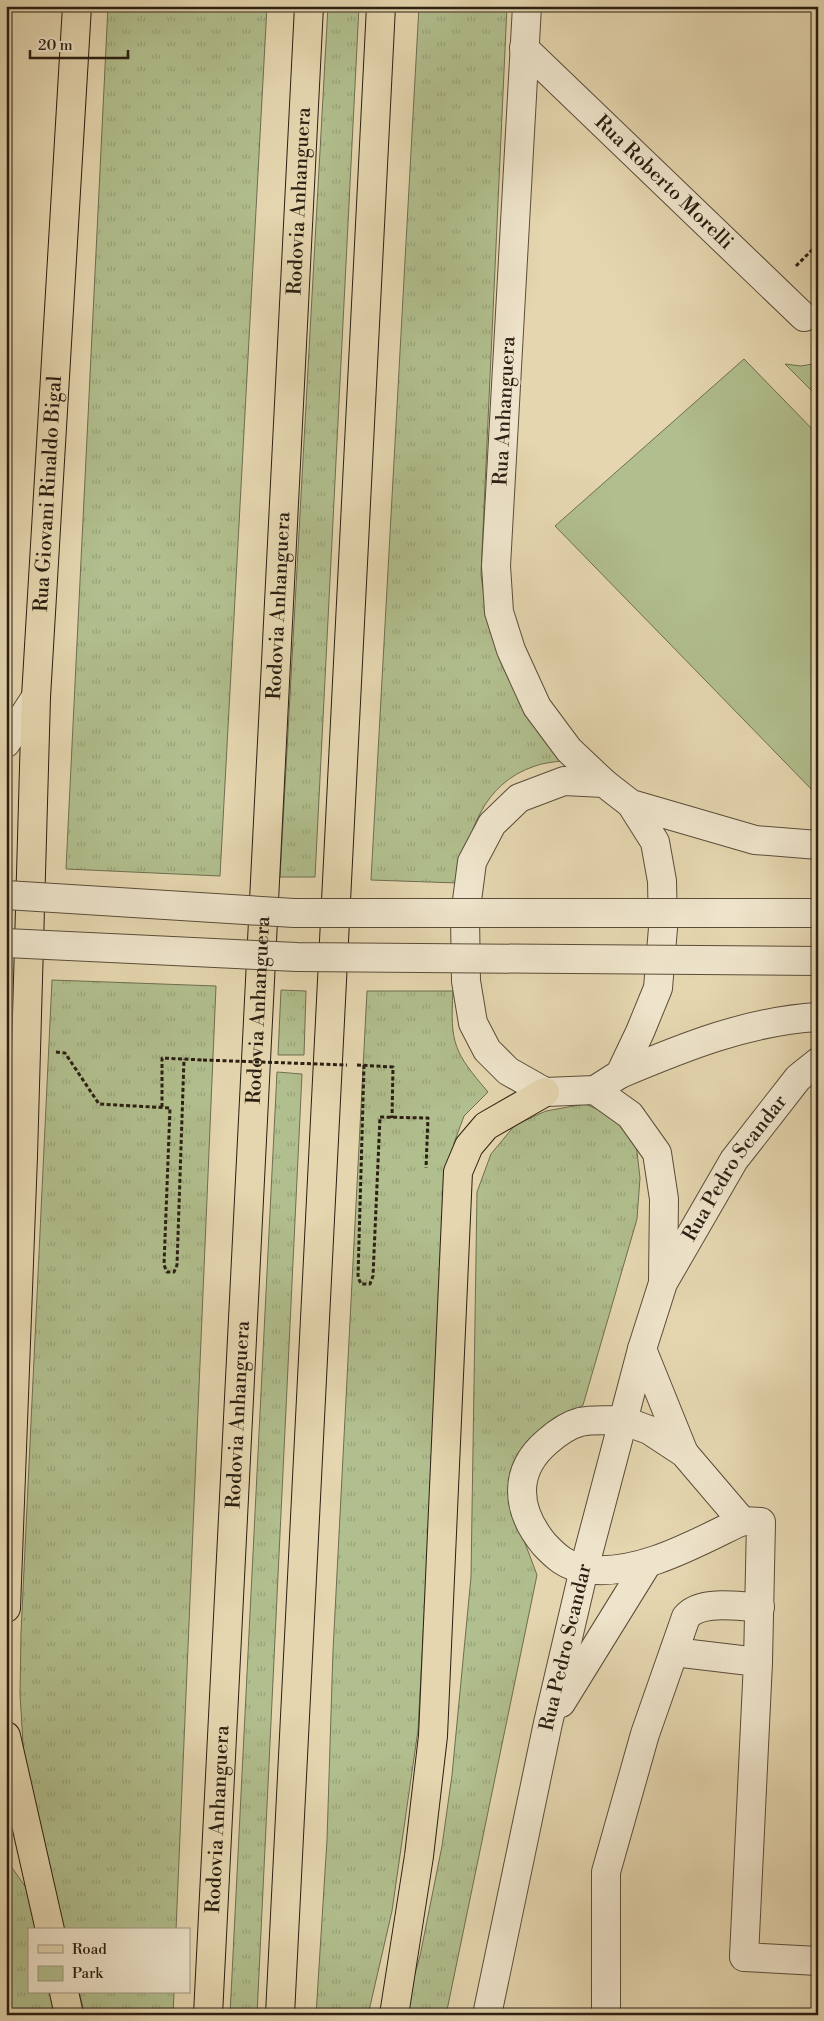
<svg xmlns="http://www.w3.org/2000/svg" width="824" height="2021" font-family="'Libre Bodoni',serif">
<style>
.grass{fill:url(#grass-tufts);stroke:#6e6e50}
.green{fill:#b1be8d;stroke:#6e6e50}
.lines{fill:none;stroke-linecap:round;stroke-linejoin:round}
.minor-casing{stroke:#5a4d39;stroke-width:30}
.major-casing{stroke:#2b1f12;stroke-width:30}
.highway-casing{stroke:#2b1f12;stroke-width:30}
.path{stroke:#2b1f12;stroke-width:3;stroke-dasharray:4 2.5;stroke-linecap:butt}
.minor{stroke:#eee4cb;stroke-width:28}
.major{stroke:#e5d6af;stroke-width:28}
.highway{stroke:#e5d6af;stroke-width:28}
.minor-bridge-casing{stroke:#5a4d39;stroke-width:30;stroke-linecap:butt}
.path-bridge{stroke:#2b1f12;stroke-width:3;stroke-dasharray:4 2.5;stroke-linecap:butt}
.minor-bridge{stroke:#eee4cb;stroke-width:28}
.labels{text-anchor:middle;dominant-baseline:central;stroke-width:4;stroke-linejoin:round;paint-order:stroke}
.street-label{font-size:20px;fill:#2b1f12;stroke:#eee4cb}
</style>
<defs>
<pattern id="grass-tufts" width="24" height="20" patternUnits="userSpaceOnUse" patternTransform="scale(1.25)"><rect width="24" height="20" fill="#b1be8d"/><path d="M3 7l-1-3M5 7V3M7 7l1-3M15 17l-1-3M17 17v-4M19 17l1-3" fill="none" stroke="#98a379"/></pattern>
</defs>
<rect width="100%" height="100%" fill="#e5d6af"/>
<filter id="stains"><feTurbulence type="fractalNoise" baseFrequency=".004" numOctaves="4"/><feColorMatrix values="0 0 0 0 .2 0 0 0 0 .09 0 0 0 0 .02 0 0 0 .5 -.17"/></filter>
<radialGradient id="worn" r=".72"><stop offset=".6" stop-color="#630" stop-opacity="0"/><stop offset="1" stop-color="#630" stop-opacity=".3"/></radialGradient>
<path class="grass" d="M108,6H267L220,876L66,869Z
M328,6H359L315,877H280Z
M419,6H507L481,574C489,645 515,707 561,761C553,762 543,763 535,766C481,784 469,834 458,883L371,880Z
M52,980L216,986L176,1930H63L24,1760L20,1694L21,1633Z
M281,990L306,991L304,1055H278Z
M367,991H453C450,1044 454,1052 488,1092L464,1116L454,1143L431,1491L418,1730L392,1911L368,2015H316L327,1840L333,1651Z
M277,1072L302,1074L257,2015H230Z
M585,1104L611,1115L636,1143L640,1178L637,1219L583,1405L538,1434L519,1527L537,1575L446,2015H403L420,1956L442,1846L452,1775L471,1577L477,1192L491,1154L515,1125L546,1111Z
M8,1862L27,1889L37,1930H29V1992H53L58,2015H6Z
M79,1992H174L173,2015H85Z"/>
<path class="green" d="M744,359L818,435V796L555,526Z
M818,363V397L785,364L801,366Z"/>
<g class="lines">
<g class="minor-casing">
<g id="minor">
<path d="M527,6L496,566L499,612L511,650L537,707L569,750L604,783"/>
<path id="s1" d="M524,48L804,317"/>
<path d="M6,743L36,697"/>
<path d="M631,804L655,842L662,881L663,928L658,988L640,1032L620,1074L595,1090L545,1092L508,1071L487,1050L473,1023L466,981L465,916L472,862L492,824L519,798L564,781L604,783L631,804L755,840L818,845"/>
<path d="M620,1074C684,1047 748,1021 818,1017"/>
<path d="M595,1090L630,1115L657,1153L664,1199L663,1281"/>
<path d="M6,1111L23,1156"/>
<path d="M642,1349L684,1453"/>
<path d="M622,1420L649,1430L684,1453L742,1521C696,1543 638,1577 585,1569C566,1566 556,1557 544,1544C516,1510 512,1471 548,1441C556,1434 569,1425 580,1422C593,1419 609,1421 622,1420Z"/>
<path d="M742,1521L761,1522L758,1662"/>
<path d="M674,1652L758,1662L744,1957L818,1961"/>
<path d="M561,1703L647,1564"/>
<path id="s2" d="M487,2015L548,1723L584,1569L642,1349L663,1283L734,1160L798,1078L818,1062"/>
<path d="M606,2015V1872L645,1734L686,1617C701,1599 738,1607 760,1607"/>
</g>
</g>
<g class="major-casing">
<g id="major">
<path id="s3" d="M6,1608L23,1156L36,697L77,6"/>
</g>
</g>
<g class="highway-casing">
<g id="highway">
<path d="M6,1736L50,1930"/>
<path d="M64,1992L69,2015"/>
<path id="s4" d="M208,2015L309,6"/>
<path d="M280,2015L381,6"/>
<path d="M394,2015L419,1856L433,1736L458,1172L469,1146L486,1126L545,1092"/>
</g>
</g>
<path class="path" d="M796,266L818,244
M56,1052L65,1053L99,1104L170,1108L164,1265L167,1272H174L177,1265L184,1059
M357,1065L393,1067L392,1118
M364,1065L358,1277L361,1284H370L373,1276L380,1117L428,1118L426,1168
M162,1107V1058L203,1060"/>
<use href="#minor" class="minor"/>
<use href="#major" class="major"/>
<use href="#highway" class="highway"/>
<g class="minor-bridge-casing">
<path id="minor-bridge" d="M6,895L294,913H818
M6,943L297,957L818,961"/>
</g>
<path class="path-bridge" d="M203,1060L347,1065"/>
<use href="#minor-bridge" class="minor-bridge"/>
</g>
<g class="labels">
<g class="street-label">
<text stroke="none"><textPath href="#s1" startOffset="194">Rua Roberto Morelli</textPath></text>
<text stroke="none"><textPath href="#s4" startOffset="1816">Rodovia Anhanguera</textPath></text>
<text transform="translate(505 411) rotate(-87)">Rua Anhanguera</text>
<text stroke="none"><textPath href="#s3" startOffset="1115">Rua Giovani Rinaldo Bigal</textPath></text>
<text stroke="none"><textPath href="#s4" startOffset="1411">Rodovia Anhanguera</textPath></text>
<text stroke="none"><textPath href="#s4" startOffset="1006">Rodovia Anhanguera</textPath></text>
<text stroke="none"><textPath href="#s2" startOffset="889">Rua Pedro Scandar</textPath></text>
<text stroke="none"><textPath href="#s4" startOffset="601">Rodovia Anhanguera</textPath></text>
<text stroke="none"><textPath href="#s2" startOffset="376">Rua Pedro Scandar</textPath></text>
<text stroke="none"><textPath href="#s4" startOffset="196">Rodovia Anhanguera</textPath></text>
</g>
</g>
<rect width="824" height="2021" fill="none" stroke="#e5d6af" stroke-width="25"/>
<rect x="8" y="8" width="809" height="2006" fill="none" stroke="#2b1f12" stroke-width="2.5"/>
<rect x="12" y="12" width="799" height="1996" fill="none" stroke="#2b1f12"/>
<rect x="28" y="1928" width="162" height="65" fill="#eee4cb" stroke="#a09581"/>
<rect x="38" y="1945" width="25" height="8" fill="#e5d6af" stroke="#a09581"/>
<text x="72" y="1954" font-size="15" fill="#2b1f12">Road</text>
<rect x="38" y="1966" width="25" height="15" fill="#b1be8d" stroke="#a09581"/>
<text x="72" y="1978" font-size="15" fill="#2b1f12">Park</text>
<path d="M30 50v8h98v-8" fill="none" stroke="#2b1f12" stroke-width="2.5"/>
<text x="38" y="50" font-size="15" fill="#2b1f12" stroke="#eee4cb" stroke-width="4" paint-order="stroke">20 m</text>
<rect width="100%" height="100%" filter="url(#stains)"/>
<rect width="100%" height="100%" fill="url(#worn)"/>
</svg>
